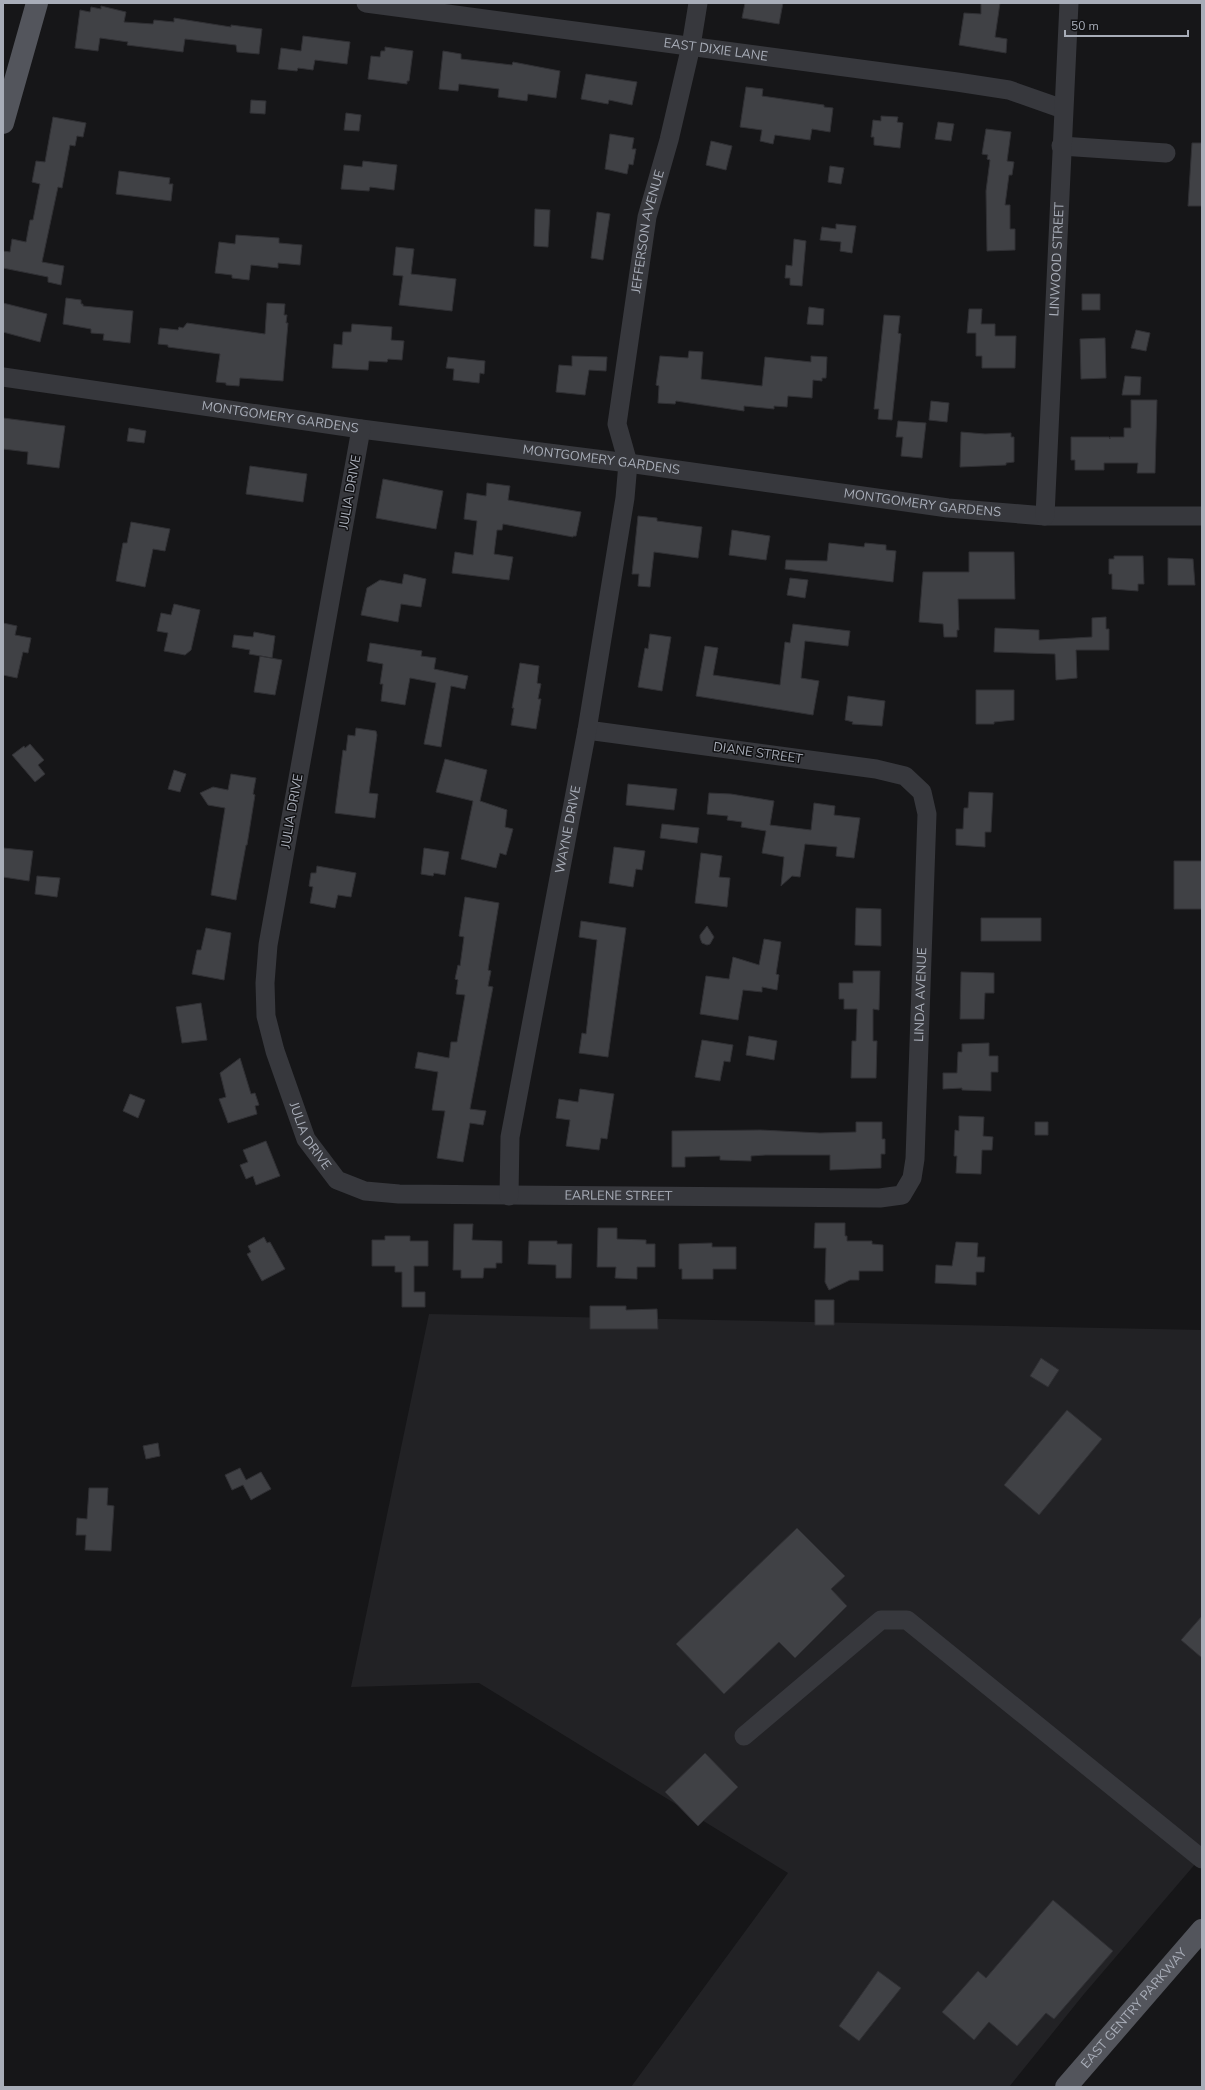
<svg xmlns="http://www.w3.org/2000/svg" width="1205" height="2090" font-family="'Nunito Sans',sans-serif">
<style>
.built{fill:#222225}
.building{fill:#404145;stroke:#303034}
.lines{fill:none;stroke-linecap:round;stroke-linejoin:round}
.minor{stroke:#37383d;stroke-width:19}
.major{stroke:#53555c;stroke-width:22}
.labels{text-anchor:middle;dominant-baseline:central;stroke-width:3;stroke-linejoin:round;paint-order:stroke}
.street-label{font-size:13px;fill:#a8adb8;stroke:#111113}
</style>
<rect width="100%" height="100%" fill="#161618"/>
<path class="built" d="M429,1314L1202,1330V1856L1084,1994L1009,2087H631L788,1873L479,1683L351,1687Z"/>
<path class="building" d="M745,3H783L779,24L742,18Z
M981,3H1000L995,37L1007,39L1006,53L959,45L964,13L981,14Z
M101,6L126,12L124,22L153,24L154,20L174,22V18L231,27V25L262,29L259,54L237,52L236,45L185,39L183,52L127,45L128,42L100,38L98,51L75,48L80,10L90,12L91,7L101,9Z
M303,36L350,42L347,64L315,60L313,70L298,68L297,71L278,69L281,48L301,51Z
M385,47L413,51L409,81H407V84L368,79L371,56L380,57L381,51H385Z
M443,51L461,54V59L512,65L513,62L560,71L556,98L528,94L527,101L498,97L499,89L459,84L458,91L439,89Z
M586,74L637,82L632,105L609,100L608,104L581,99Z
M746,87L763,89L762,96L824,105V107L833,108L830,132L812,129L810,140L775,135L773,144L760,141L762,130L740,127Z
M251,100L266,101L265,114L250,113Z
M346,113L361,115L359,131L344,130Z
M881,116L898,117L897,122L903,123L900,148L874,145V137H871L873,120L881,121Z
M53,117L86,123L83,137L77,136L75,146L70,145L62,188L58,187L42,262L64,266L61,285L48,282V277L3,268V251L10,252L12,239L26,242L30,220H33L40,184L32,182L36,161L45,162Z
M938,122L954,124L951,141L935,139Z
M986,129L1011,132L1007,161L1014,162L1012,175H1009L1005,205H1010V229H1015V250L987,251L986,191L990,160L987,159L988,155L982,154Z
M610,134L634,138L632,149H636L633,165L629,164L627,174L605,169Z
M711,141L732,146L726,170L706,165Z
M1192,143H1202V206H1188Z
M363,161L397,165L394,190L370,187L369,191L341,189L344,165L362,167Z
M830,166L844,168L841,184L828,182Z
M119,171L170,178L169,184H173L171,201L116,194Z
M535,209L550,210L548,247L534,246Z
M597,212L610,214L603,260L591,258Z
M836,224L856,226L852,253L840,251L841,242L820,240L822,227L836,229Z
M236,235L279,238V243L302,245L300,265L278,263V268L251,265L249,280L232,278V275L215,273L219,242L235,244Z
M794,239L806,241L802,286L790,285V278H785L786,265L792,266Z
M396,247L414,249L411,274L456,279L452,311L399,305L403,276L393,275Z
M1082,294H1100V310H1082Z
M66,298L81,300V304H83V306L133,311L130,343L103,340L104,334L91,333V329L63,324Z
M3,303L47,314L40,342L3,332Z
M267,303L285,304L284,315H287L286,323H288L283,381L240,378L239,386L226,385V383L216,382L220,354L168,347V345L158,344L160,328L178,330L179,327L183,328L187,323L265,334Z
M809,307L824,309L823,325L807,324Z
M969,309H982L981,324H995V336H1016L1015,368H982V356H976V333H967Z
M884,315L900,316L898,333L901,334L892,420L878,419L879,409H874Z
M352,324L392,327L391,340L404,341L402,360L388,359L387,362L369,361L368,370L332,368L334,344L342,345L343,332H351Z
M1136,330L1150,333L1146,351L1131,348Z
M1105,338L1106,378L1081,379L1080,339Z
M689,351L703,352L701,379L762,386L765,357L811,362V356L827,357L826,378H822V381L813,380L812,398L788,396L787,407L774,406V409L744,406V411L676,401L675,404L658,403L659,386L656,385L660,356L688,358Z
M572,356L607,357L606,371L589,370L585,395L556,392L559,365L572,366Z
M448,357L485,361L484,374L480,373L479,383L453,380L454,369L446,368Z
M1125,376L1141,377L1140,395H1122Z
M1131,400H1157L1155,473H1137L1138,463H1104V470H1075V460H1071V437H1109L1110,439V437H1124V428H1131Z
M931,401L949,403L947,422L929,420Z
M3,418L65,426L59,468L27,464L28,452L3,449Z
M898,421L926,423L922,458L901,456L903,437H896Z
M129,428L146,431L144,443L127,441Z
M961,432L985,434L1011,433V437H1014V462L1006,463V465L960,467Z
M250,466L307,474L303,502L246,494Z
M383,479L443,491L436,529L376,518Z
M487,483L510,486L508,500L581,512L576,536H573V537L503,524L502,530H497L494,554L513,557L509,580L452,573L455,552L473,555L477,521L464,519L467,493L486,496Z
M638,516L657,518V521L702,527L698,558L654,552L650,587L638,586L639,574H632Z
M131,522L170,529L165,551L153,549L145,587L116,581L123,543H127Z
M732,530L770,536L766,560L729,555Z
M829,543L864,547L865,543L886,545V550L896,551L893,582L785,569L786,560L827,561Z
M969,552H1014L1015,599H958L959,630H957V637H944L943,624L919,622L923,572H969Z
M1114,556H1143L1144,584H1138V591L1112,589V574H1109V559H1114Z
M1168,558L1193,559L1195,585H1168Z
M404,574L426,579L421,607L401,604L398,622L361,615L367,588L380,580L402,584Z
M790,578L808,580L805,598L787,595Z
M174,604L200,610L191,650L185,655L164,651L168,633L157,631L161,613L171,615Z
M1106,617V629H1109V650H1076L1077,678L1056,680L1055,654L994,652L995,628L1039,630V640L1092,637V618Z
M3,623L17,626L15,635L31,638L28,653L23,652L17,678L3,675Z
M793,624L850,631L848,646L805,641L801,678L819,681L813,715L696,696L705,646L718,648L713,675L780,685L785,642L790,643Z
M254,632L275,636L272,658L249,654L250,650L232,647L234,635L253,637Z
M650,634L671,637L662,691L638,687L645,648L648,649Z
M370,643L422,651L421,656L436,658L434,669L468,676L465,689L451,686L441,747L424,744L436,683L410,678L405,705L381,701L383,684H380L383,664L367,661Z
M260,656L282,660L275,695L254,692Z
M520,663L539,666L537,683L541,684L538,699H541L536,729L511,725L514,708H512Z
M976,690H1014V720L994,722V724H976Z
M848,696L885,701L882,726L852,724L853,722L845,720Z
M356,728L376,731L377,735L369,793L378,794L375,818L335,813L343,750L346,751L348,735L355,736Z
M30,744L44,760L38,765L45,774L35,782L12,755L24,746L25,748Z
M445,759L487,770L480,801L507,810L505,827L513,829L506,855L500,853L496,868L461,859L473,801L436,792Z
M174,770L186,774L180,792L168,789Z
M231,774L256,778L253,794L255,795L247,845H246L236,900L211,895L225,808L208,805L200,793L213,787L228,790Z
M628,784L677,789L674,810L626,805Z
M969,792L993,793L991,832H985V847L956,845V829H963L964,808H968Z
M709,793L731,794L774,801L770,825L811,830L814,803L835,806L834,815L860,818L854,858L836,856L837,847L805,844L800,877L792,876L781,886L784,857L762,853L766,831L741,827L742,822L727,820L728,816L707,814Z
M662,824L699,828L697,843L660,838Z
M614,847L645,851L642,870L636,869L633,887L609,883Z
M3,848L33,851L29,881L3,877Z
M424,848L449,852L445,875L434,873L433,876L421,874Z
M701,853L722,856L719,877L730,878L727,907L695,903Z
M1174,861H1202V909H1174Z
M317,866L356,873L351,897L338,895L335,908L310,903L313,887L309,886L311,873H316Z
M37,876L60,878L57,897L35,894Z
M465,897L499,903L488,970L491,971L488,986L493,987L470,1109L486,1111L483,1125L470,1123L463,1162L437,1158L445,1111L432,1110L438,1072L415,1068L418,1052L449,1058L451,1042H457L465,995L456,994L458,980L455,979L458,965L460,966L464,937L459,936Z
M856,908L881,909V946L855,945Z
M981,918H1041V941H981Z
M581,921L626,928L608,1057L579,1053L582,1033L586,1034L597,940L579,937Z
M707,926L714,937L710,944L707,945L702,943L700,938V935Z
M206,928L231,933L224,980L192,974L197,950H201Z
M764,939L781,942L776,974L779,975L777,990L762,987V992L743,990L738,1020L700,1014L706,976L729,979L733,957L759,965Z
M853,971H880L879,1010L873,1009V1041H877L876,1078H851L852,1041H856L857,1009H844V999H839V983H853Z
M961,972L994,973V993H985L984,1019H960Z
M201,1003L207,1040L182,1043L176,1007Z
M749,1036L777,1041L774,1060L746,1055Z
M702,1040L733,1045L730,1062L724,1061L720,1081L695,1077Z
M989,1043V1056H998V1072H991V1091L962,1090V1088L943,1089V1073H957L958,1052H962V1044Z
M240,1058L251,1094L255,1093L259,1105L255,1106L257,1114L228,1123L219,1099L226,1097L220,1073Z
M580,1089L614,1094L607,1139L601,1138L599,1150L566,1146L570,1120L556,1118L559,1099L578,1102Z
M130,1094L145,1100L138,1118L123,1111Z
M959,1116L984,1117L983,1136L993,1137L992,1150H982L981,1174L956,1173L957,1156H954L955,1130L959,1131Z
M856,1122H882V1139H885V1154H881V1168L830,1170V1155H766L751,1156V1161L720,1160V1156L685,1157V1167H672V1131L761,1130L820,1133L856,1132Z
M1035,1122H1048V1135H1035Z
M266,1141L280,1176L256,1185L253,1176L246,1179L240,1165L248,1162L243,1150Z
M815,1223H845V1236H847V1241H872V1244L883,1245V1271H859V1280H850L829,1290L825,1282L826,1248H814Z
M454,1224H473L472,1240L502,1241V1263H496V1268H484L483,1278H461V1270H453Z
M598,1228H617V1239L646,1240V1244H655V1267H637V1279L615,1278L616,1267H597Z
M385,1236H410V1241H428V1266H414V1292H425V1307H402V1272H395V1266H372V1240H385Z
M264,1237L267,1243L270,1242L285,1269L262,1281L247,1254L251,1252L248,1246Z
M529,1241H557V1244H572L571,1278H556V1265L528,1264Z
M956,1242L978,1243L977,1257H985L984,1272H976V1285L935,1283L936,1265L952,1266Z
M712,1243V1247H736V1269H713V1279H682V1269H679V1244Z
M815,1300H834V1325H815Z
M590,1306H626V1310L657,1309L658,1329H590Z
M1041,1358L1059,1370L1048,1387L1030,1376Z
M1067,1410L1102,1439L1039,1515L1004,1485Z
M158,1443L160,1456L146,1459L143,1446Z
M240,1468L246,1480L261,1472L271,1489L251,1500L243,1485L232,1490L225,1475Z
M89,1488H108L107,1505L114,1506L111,1551L85,1550L86,1535H76L77,1518L87,1519Z
M797,1528L845,1576L831,1589L847,1606L795,1658L779,1642L724,1694L676,1644Z
M1202,1616V1658L1181,1640Z
M705,1753L738,1787L698,1826L665,1792Z
M1053,1900L1113,1951L1054,2019L1046,2013L1017,2046L989,2022L974,2040L942,2012L978,1971L986,1978Z
M878,1971L901,1988L859,2041L839,2026Z"/>
<g class="lines">
<g class="minor">
<path id="s1" d="M366,3L957,82L1009,90L1063,109"/>
<path d="M1061,146L1166,153"/>
<path id="s2" d="M3,377L361,429L628,463L948,508L1045,516H1202"/>
<path id="s3" d="M361,429L268,945L265,983L266,1016L275,1051L306,1139L337,1180L365,1191L399,1194L880,1198L902,1195L912,1178L915,1159L927,814L922,792L905,776L876,769L587,730"/>
<path id="s4" d="M1045,516L1069,3"/>
<path id="s5" d="M509,1196L510,1137L587,730L625,498L628,463L617,424L647,217L669,140L691,46L698,3"/>
<path d="M744,1736L881,1620H907L1202,1859"/>
</g>
<g class="major">
<path d="M3,123L37,3"/>
<path id="s6" d="M1066,2087L1202,1930"/>
</g>
</g>
<g class="labels">
<g class="street-label">
<text stroke="none"><textPath href="#s1" startOffset="353">EAST DIXIE LANE</textPath></text>
<text stroke="none"><textPath href="#s5" startOffset="979">JEFFERSON AVENUE</textPath></text>
<text stroke="none"><textPath href="#s4" startOffset="257">LINWOOD STREET</textPath></text>
<text stroke="none"><textPath href="#s2" startOffset="280">MONTGOMERY GARDENS</textPath></text>
<text stroke="none"><textPath href="#s2" startOffset="604">MONTGOMERY GARDENS</textPath></text>
<text transform="translate(350 492) rotate(-80)">JULIA DRIVE</text>
<text stroke="none"><textPath href="#s2" startOffset="928">MONTGOMERY GARDENS</textPath></text>
<text transform="translate(758 753) rotate(8)">DIANE STREET</text>
<text transform="translate(292 811) rotate(-80)">JULIA DRIVE</text>
<text stroke="none"><textPath href="#s5" startOffset="372">WAYNE DRIVE</textPath></text>
<text stroke="none"><textPath href="#s3" startOffset="1547">LINDA AVENUE</textPath></text>
<text stroke="none"><textPath href="#s3" startOffset="724">JULIA DRIVE</textPath></text>
<text stroke="none"><textPath href="#s3" startOffset="1060">EARLENE STREET</textPath></text>
<text stroke="none"><textPath href="#s6" startOffset="104">EAST GENTRY PARKWAY</textPath></text>
</g>
</g>
<rect width="1205" height="2090" fill="none" stroke="#a8adb8" stroke-width="8"/>
<path d="M1065 30v6h123v-6" fill="none" stroke="#a8adb8" stroke-width="2"/>
<text x="1071" y="30" font-size="12" fill="#a8adb8" stroke="#111113" stroke-width="3" paint-order="stroke">50 m</text>
</svg>
